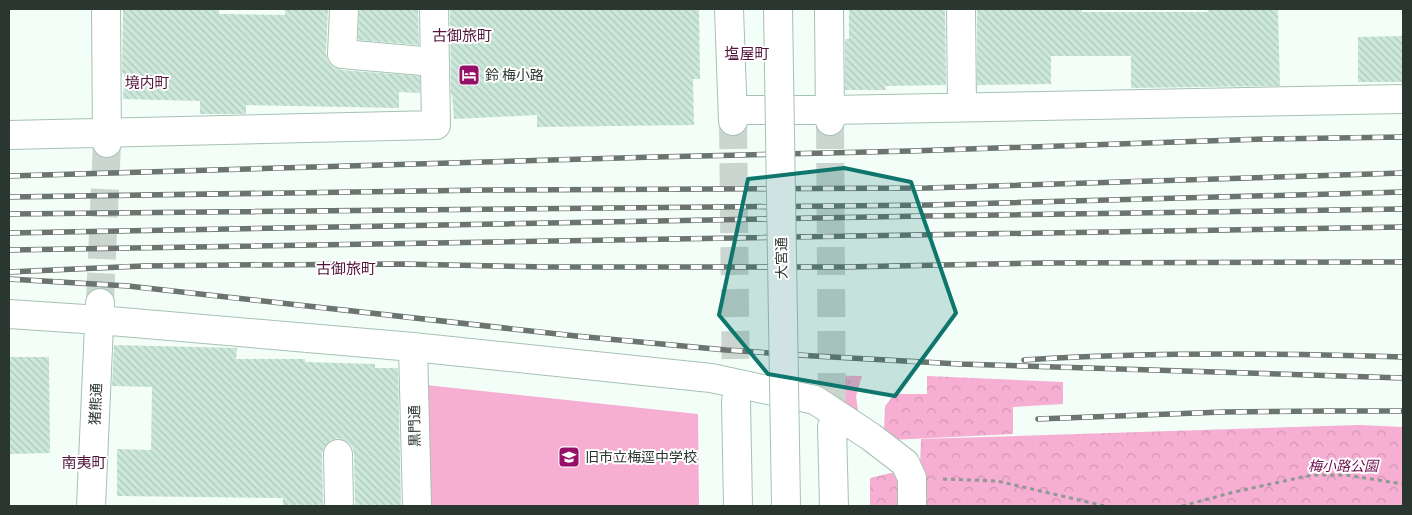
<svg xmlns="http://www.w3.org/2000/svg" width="1412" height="515" font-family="Bitter,'Noto Sans JP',serif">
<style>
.grass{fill:url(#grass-tufts)}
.park{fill:url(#park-crowns)}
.garden{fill:#f6aed3}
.building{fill:url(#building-back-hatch)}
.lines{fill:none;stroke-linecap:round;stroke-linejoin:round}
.minor-tunnel{stroke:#cbd6d0;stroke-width:28;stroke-dasharray:28 14;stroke-linecap:butt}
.minor-casing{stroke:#a6c2b4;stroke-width:30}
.path{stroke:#8d9993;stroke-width:3;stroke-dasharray:4 4;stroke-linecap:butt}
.minor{stroke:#fff;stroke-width:28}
.rail-casing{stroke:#6a756f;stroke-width:5.5}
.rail{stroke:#fff;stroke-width:4;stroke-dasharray:11;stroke-linecap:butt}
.major-bridge-casing{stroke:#a6c2b4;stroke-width:30;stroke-linecap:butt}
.major-bridge{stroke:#fff;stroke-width:28}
.marked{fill:#0f766e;fill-opacity:0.2;stroke:#0f766e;stroke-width:4;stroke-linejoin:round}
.labels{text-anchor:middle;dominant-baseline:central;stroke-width:4;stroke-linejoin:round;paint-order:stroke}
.poi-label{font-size:14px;fill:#2a3630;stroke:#fff;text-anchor:start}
.street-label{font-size:14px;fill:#2a3630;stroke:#fff}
.park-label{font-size:14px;font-style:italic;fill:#710d4e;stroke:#fff}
.neighbourhood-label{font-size:15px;fill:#53163a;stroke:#fff}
</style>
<defs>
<pattern id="grass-tufts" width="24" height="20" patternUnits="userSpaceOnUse" patternTransform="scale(1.25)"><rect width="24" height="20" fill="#f6aed3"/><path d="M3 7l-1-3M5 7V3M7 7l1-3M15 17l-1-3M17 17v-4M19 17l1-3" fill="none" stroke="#d396b5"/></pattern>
<pattern id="park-crowns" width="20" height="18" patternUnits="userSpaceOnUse" patternTransform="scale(1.25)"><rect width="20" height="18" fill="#f6aed3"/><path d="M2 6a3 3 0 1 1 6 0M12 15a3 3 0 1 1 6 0" fill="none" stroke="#d396b5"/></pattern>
<pattern id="building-back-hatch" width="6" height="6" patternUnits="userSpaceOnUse" patternTransform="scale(1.25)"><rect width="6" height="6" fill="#cce8da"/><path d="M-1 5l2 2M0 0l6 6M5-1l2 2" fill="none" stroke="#afc8bb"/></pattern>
</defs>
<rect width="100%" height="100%" fill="#f3fef8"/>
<path class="grass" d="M821,375L862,376L856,396L858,411L848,410C842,401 833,392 822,391Z"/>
<path class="park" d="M927,376L1063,382V404L1013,407V434L892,440L884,431L885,406L895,394H927Z
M1359,425L1403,427V506H870V478L920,466L921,439Z"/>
<path class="garden" d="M426,385L698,414L699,506H428Z"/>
<path class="building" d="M123,9H219V14L285,15V9H328L326,53L328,61L333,67L341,70L420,76V93L399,92V108L246,105V114H200V101L123,99L124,74H122Z
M359,9H418L419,45L358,40Z
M450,9H699L700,79H693L694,125L537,127V115L454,119L452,94H451Z
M849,9H945L946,85L885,86L886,90H845V39H849Z
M977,9H1082V12H1208V9H1278L1280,86L1131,88V56H1051V84L977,85Z
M1403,36V82H1358V37Z
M114,345L237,348L236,359H305V362L375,364V368H398L401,506H355L354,453L352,446L346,441L338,438L330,441L324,447L322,454L323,506H283V498L117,496V449L151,450L152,387L112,386Z
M9,357H49L50,453L9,454Z"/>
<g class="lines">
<path class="minor-tunnel" d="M733,121L736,401
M830,121L832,427
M100,301L107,143"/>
<g class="minor-casing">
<path id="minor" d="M106,9L107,143
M344,9L342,54L434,62
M729,9L733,121
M829,9L830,121
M961,9L962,107
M733,110H830L1403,99
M9,135L436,125L434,9
M9,314L99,320L413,347L711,378L815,400L871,437L905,463L912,478V506
M413,347L417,506
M736,401L738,506
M832,427L834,506
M338,454L339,506
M91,506L100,303"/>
</g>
<path class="path" d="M943,479L997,481L1105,506
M1182,506L1234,492L1312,475H1346L1403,484"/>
<use href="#minor" class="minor"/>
<g class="rail-casing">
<path id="rail" d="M9,176L655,157L911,151L1264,139L1403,137
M9,197L486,190L927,188L1403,173
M9,214L929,205L1403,192
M9,233L924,216L1403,209
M9,250L1403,227
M9,272L143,266L234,265L401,264L546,267H843L1045,263L1403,262
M9,279L128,286L576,336L726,350L814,356L959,364L1403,378
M1024,360C1150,352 1277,353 1403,357
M1038,419L1223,412L1331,411H1403"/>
</g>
<use href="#rail" class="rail"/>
<g class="major-bridge-casing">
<path id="major-bridge" d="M778,9L786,506"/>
</g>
<use href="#major-bridge" class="major-bridge"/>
</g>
<path class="marked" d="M844,168L911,182L956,313L895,396L768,374L719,315L748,179Z"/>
<defs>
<g id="hotel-square" transform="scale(1.125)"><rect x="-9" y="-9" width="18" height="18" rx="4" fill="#961068" stroke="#fff"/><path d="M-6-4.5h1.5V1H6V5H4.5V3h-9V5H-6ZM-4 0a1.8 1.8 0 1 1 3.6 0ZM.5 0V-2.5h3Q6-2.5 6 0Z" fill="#fff"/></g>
<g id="school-square" transform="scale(1.125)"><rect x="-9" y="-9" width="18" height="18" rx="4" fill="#961068" stroke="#fff"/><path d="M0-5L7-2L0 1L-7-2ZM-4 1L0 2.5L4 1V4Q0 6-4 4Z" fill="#fff"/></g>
</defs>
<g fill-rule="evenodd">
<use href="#hotel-square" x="469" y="75"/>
<use href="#school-square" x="569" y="457"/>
</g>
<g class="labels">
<g class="poi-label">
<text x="485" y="75">鈴 梅小路</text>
<text x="585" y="457">旧市立梅逕中学校</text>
</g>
<g class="street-label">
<text transform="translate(782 258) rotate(-91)">大宮通</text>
<text transform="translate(96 404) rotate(-87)">猪熊通</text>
<text transform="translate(415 426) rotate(-91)">黒門通</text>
</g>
<g class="park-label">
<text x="1343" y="466">梅小路公園</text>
</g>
<g class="neighbourhood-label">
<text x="462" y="36">古御旅町</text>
<text x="747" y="54">塩屋町</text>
<text x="147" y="83">境内町</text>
<text x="346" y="269">古御旅町</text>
<text x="84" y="463">南夷町</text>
</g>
</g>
<rect width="1412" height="515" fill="none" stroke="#2a3630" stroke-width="20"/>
</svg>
